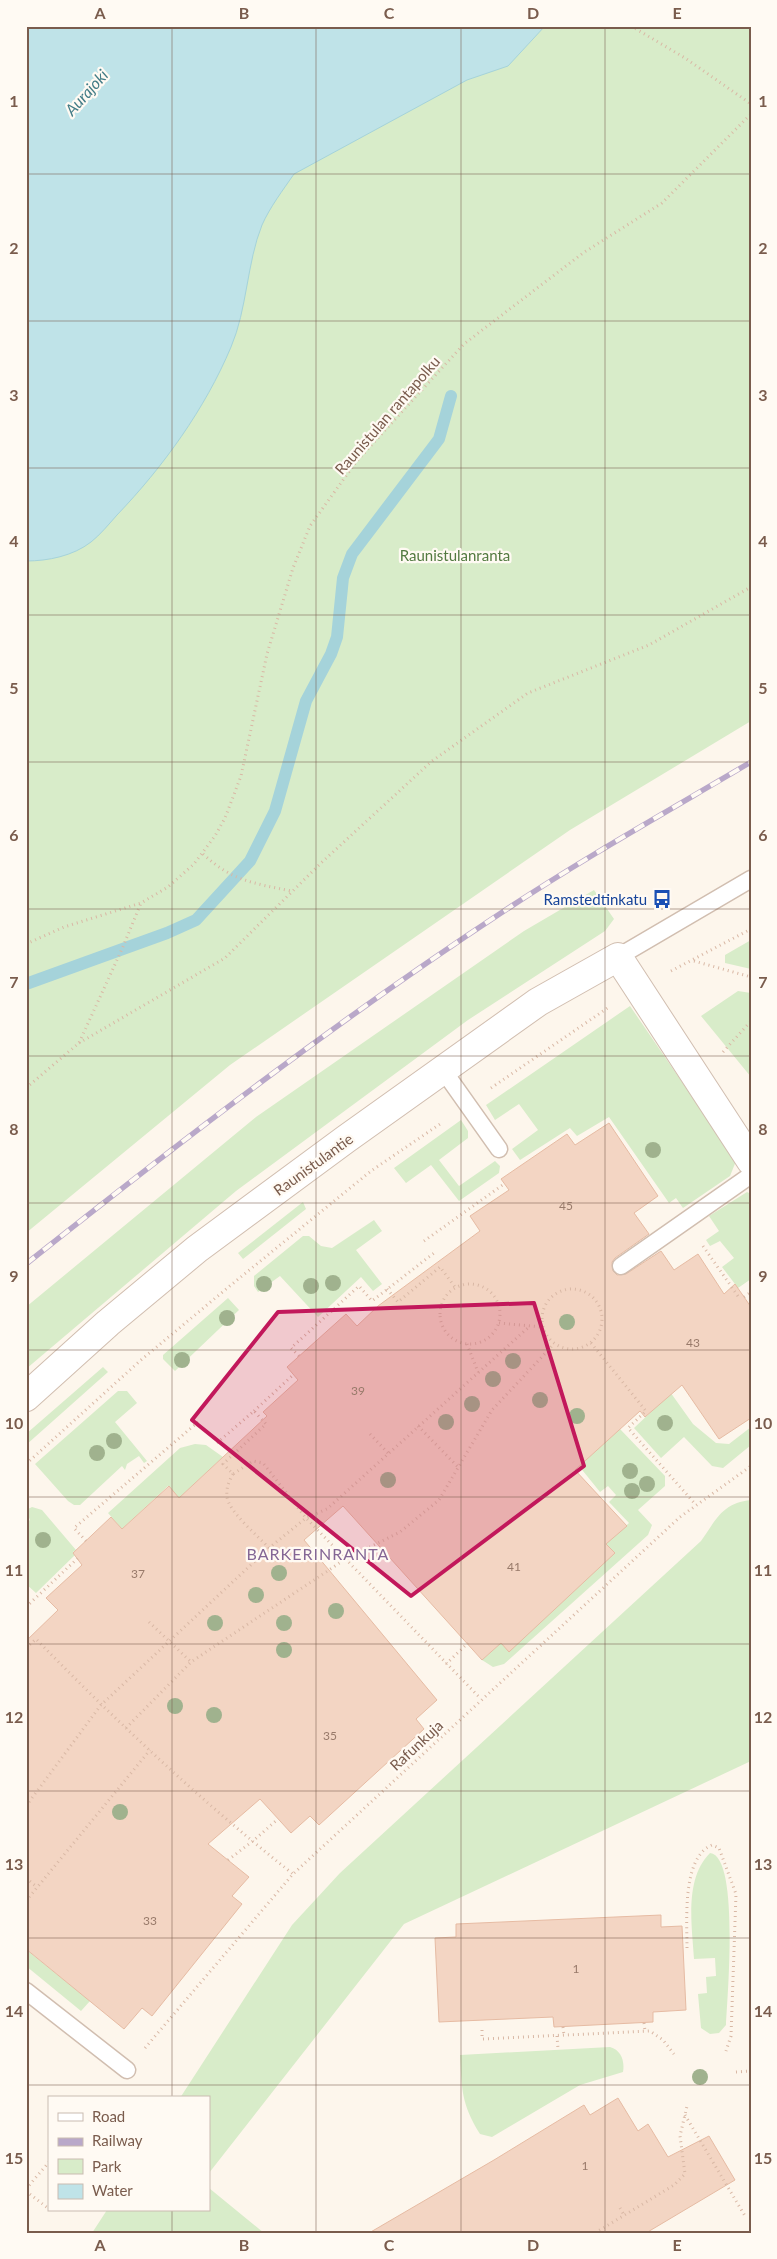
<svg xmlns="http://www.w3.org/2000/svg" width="777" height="2259" font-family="Lato,sans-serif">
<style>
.green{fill:#d8ecc9}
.water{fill:#bfe3e8;stroke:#a5d3da}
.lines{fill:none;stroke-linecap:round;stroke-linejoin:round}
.stream{stroke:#a5d3da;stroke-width:12}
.building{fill:#f3d5c3;stroke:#e6bba3}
.service-casing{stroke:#d1beb0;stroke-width:19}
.minor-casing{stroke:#d1beb0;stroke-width:30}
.path{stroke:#d9b8a5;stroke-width:3;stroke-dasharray:1 4;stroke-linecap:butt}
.service{stroke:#fff;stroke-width:16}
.minor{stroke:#fff;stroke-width:28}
.rail-casing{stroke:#b9a8c9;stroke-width:5.5}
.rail{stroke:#fffaf3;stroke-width:4;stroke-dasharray:11;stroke-linecap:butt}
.tree{fill:#a0b28e}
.marked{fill:#c2185b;fill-opacity:0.2;stroke:#c2185b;stroke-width:4;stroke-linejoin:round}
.grid{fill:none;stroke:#7a5c4d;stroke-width:1;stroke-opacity:0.55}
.labels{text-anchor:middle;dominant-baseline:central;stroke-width:4.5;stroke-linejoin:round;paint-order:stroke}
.number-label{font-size:12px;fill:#987a6a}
.street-label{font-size:15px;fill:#7a5c4d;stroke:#fffaf3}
.park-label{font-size:15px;fill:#537a41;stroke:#fffaf3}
.transit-label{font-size:15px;fill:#164399;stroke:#fffaf3;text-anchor:end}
.water-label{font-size:16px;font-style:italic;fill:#437c86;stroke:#fffaf3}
.neighbourhood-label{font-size:16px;letter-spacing:1px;fill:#846695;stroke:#fffaf3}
.neatline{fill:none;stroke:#7a5c4d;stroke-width:2}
.grid-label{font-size:16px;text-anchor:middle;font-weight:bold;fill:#7a5c4d}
</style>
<rect width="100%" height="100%" fill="#fdf6ec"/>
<path class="green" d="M543,26H751V721L570,830L230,1065L26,1233V353L153,200Z
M594,890L614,919L605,931L468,1020L236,1191L26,1369V1307L256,1117L524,931Z
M751,940V969L725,963V955Z
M738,991L751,993V1077L701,1016Z
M630,1006L736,1161L730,1176L683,1208L676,1198L669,1203L609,1117L577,1136L570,1128L520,1160L512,1149L538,1130L519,1104L495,1120L486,1105Z
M461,1120L468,1131V1138L439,1160L459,1186L495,1161L500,1166L499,1173L459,1201L431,1165L406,1183L394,1168Z
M747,1192L751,1194V1279L738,1288L722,1267L734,1258L720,1241L710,1246L706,1240L719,1231L709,1216Z
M303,1202L306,1209L243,1259L238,1253Z
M374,1220L382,1231L356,1250L382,1284L373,1291L361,1277L318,1317L280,1276L258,1292L254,1286V1276L303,1236H309L321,1246L332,1248Z
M228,1298L239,1310L175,1371L163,1359V1355Z
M103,1367L108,1372L26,1445V1434Z
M668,1389L693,1424L716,1443L729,1444L751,1427V1445L723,1468L712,1466L684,1437L661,1458L634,1428L652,1411L647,1405Z
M118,1391H127L137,1403L115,1422L147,1461L144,1463L139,1456L127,1464L125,1470L122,1466L80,1505H74L68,1501L35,1464Z
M620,1429L665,1476V1486L638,1510L652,1525L648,1535L504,1664L493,1667L482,1660L501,1643L509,1651L614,1553L606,1544L629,1523L609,1502L616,1495L608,1486L600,1492L579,1466Z
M195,1444L206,1445L223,1457L179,1498L168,1486L122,1529L108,1513L180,1448Z
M751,1500V1761L404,1924L209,2173V2098H180L292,1925L340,1873L701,1541C716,1520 722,1503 751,1500Z
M32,1507L42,1510L76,1550L73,1552L75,1555L36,1593L26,1584V1523L30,1520L26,1510Z
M710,1853C740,1856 727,2000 726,2025L719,2033L710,2034L701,2028L698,1994L707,1993L706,1977L716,1976L715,1958L694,1959C692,1926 684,1879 710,1853Z
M26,1912L28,1951L90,2001L81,2011L26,1966Z
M610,2047C621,2050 625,2061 623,2072L580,2085L492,2137L480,2134C461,2103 462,2090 460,2055Z
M209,2188L264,2233H92L107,2210H209Z"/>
<path class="water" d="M26,26H545L508,66L467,80L294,174C283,190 270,207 262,225C247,262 247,310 231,347C205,409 163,467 117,515C109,524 100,535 91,542C73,556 48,561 26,561Z"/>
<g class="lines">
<path class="stream" d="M26,984L167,933L196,920L250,861L275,811L306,701L331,654L337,637L343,578L352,554L439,439L451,396"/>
</g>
<path class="building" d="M609,1123L658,1196L634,1213L649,1234L615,1258L612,1262L613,1271L617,1275L626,1274L661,1251L674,1270L698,1254L724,1294L735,1284L751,1307V1418L719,1439L682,1385L645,1417L640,1411L575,1470L627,1526L606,1544L615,1553L509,1652L501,1643L482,1660L343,1506L304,1540L437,1700L416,1719L424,1729L319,1825L310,1816L291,1833L260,1799L208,1844L249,1877L232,1896L242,1904L152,2016L142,2008L124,2029L26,1949V1641L58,1610L46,1598L82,1565L73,1553L111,1517L122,1529L169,1486L179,1498L267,1416L263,1412L298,1380L287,1367L346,1314L357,1326L378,1306L480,1231L470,1216L509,1190L501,1179L567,1134L575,1145Z
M661,1915V1927L682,1926L686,2010L653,2012V2022L554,2027L553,2017L439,2022L435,1938L456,1937V1924Z
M618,2098L638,2131L648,2124L668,2157L709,2136L735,2180L646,2233H369L494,2160L584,2105L590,2115Z"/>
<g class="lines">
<g class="service-casing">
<path id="service" d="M618,957L751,879
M443,1070L499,1149
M621,1266L751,1175
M26,1991L127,2070"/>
</g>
<g class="minor-casing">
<path id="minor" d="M26,1397L108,1323L197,1249L346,1139L538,1002L618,957L751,1161"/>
</g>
<path class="path" d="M631,26L685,58L751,104
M203,854C232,881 253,883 291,891
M26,944L64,927L141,903L168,887L194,864L215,836L225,818L241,776L267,654L293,568L310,526L356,462L464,344L583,253L662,203L751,114
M694,961L751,977
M671,971L751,929
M79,1043L225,958L321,863L432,761L528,693L649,645L751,587
M723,1052L751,1021
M26,1088L79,1043L122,949L141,903
M491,1088L609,1007
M424,1241L504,1184
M703,1246L740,1299
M440 1314a30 30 0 1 1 60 0a30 30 0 1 1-60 0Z
M542 1319a30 30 0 1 1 60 0a30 30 0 1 1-60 0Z
M387,1289L398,1302L440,1267L455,1287
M744,1297L751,1292
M499,1323L542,1327
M591,1343L646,1411L628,1428L696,1505
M467,1344L478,1372
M299,1356L291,1348L359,1286L372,1301L434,1253
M254,1411L293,1375
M418,1426L458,1467
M370,1434L388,1453
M217,1443L254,1411L266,1424L223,1464L233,1474L253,1461L263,1463L306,1518L481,1699
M26,1464L141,1360L231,1285L371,1171L443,1122
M233,1474C229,1481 226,1488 227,1497C229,1512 258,1536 269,1548
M86,1541L74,1528L198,1422
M26,1607L78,1558
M149,1622L191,1662
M26,1648L36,1639C117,1722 202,1802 293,1874
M446,1664L468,1643
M126,1728L191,1662L344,1560L400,1532L439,1500L492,1410L554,1344
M26,1806L101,1705L269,1548L306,1518L327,1509L530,1326
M228,1860L253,1841L278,1819
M26,1878L37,1887
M26,1901L150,1750
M687,1948C687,1920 682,1857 712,1845L719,1848L736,1894L731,2036L726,2051
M644,2023L645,2031
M563,2027L564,2036
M482,2030V2039L650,2031L663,2040L674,2054
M557,2036L558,2049
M145,2048L293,1874L680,1517L751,1466
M736,2072L751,2071
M685,2115L745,2216
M26,2189L49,2162
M26,2191L49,2209
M620,2208L624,2215
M51,2210V2211
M595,2233L674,2185L685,2174L680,2136L687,2106"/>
<use href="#service" class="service"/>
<use href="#minor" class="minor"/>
<g class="rail-casing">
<path id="rail" d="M26,1264C181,1141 338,1020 504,911C584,858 668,811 751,762"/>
</g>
<use href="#rail" class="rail"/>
</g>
<g class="tree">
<circle cx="653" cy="1150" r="8"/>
<circle cx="333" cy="1283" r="8"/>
<circle cx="264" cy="1284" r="8"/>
<circle cx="311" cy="1286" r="8"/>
<circle cx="227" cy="1318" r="8"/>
<circle cx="567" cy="1322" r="8"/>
<circle cx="182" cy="1360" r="8"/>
<circle cx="513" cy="1361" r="8"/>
<circle cx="493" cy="1379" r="8"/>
<circle cx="540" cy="1400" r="8"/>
<circle cx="472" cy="1404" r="8"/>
<circle cx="577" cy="1416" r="8"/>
<circle cx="446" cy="1422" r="8"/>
<circle cx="665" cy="1423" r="8"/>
<circle cx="114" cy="1441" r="8"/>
<circle cx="97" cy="1453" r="8"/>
<circle cx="630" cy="1471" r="8"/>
<circle cx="388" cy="1480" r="8"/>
<circle cx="647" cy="1484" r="8"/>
<circle cx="632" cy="1491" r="8"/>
<circle cx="43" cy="1540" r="8"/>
<circle cx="279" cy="1573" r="8"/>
<circle cx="256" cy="1595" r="8"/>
<circle cx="336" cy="1611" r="8"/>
<circle cx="215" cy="1623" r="8"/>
<circle cx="284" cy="1623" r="8"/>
<circle cx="284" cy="1650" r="8"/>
<circle cx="175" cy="1706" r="8"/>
<circle cx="214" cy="1715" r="8"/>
<circle cx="120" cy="1812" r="8"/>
<circle cx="700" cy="2077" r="8"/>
</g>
<path class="marked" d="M534,1303L584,1466L411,1596L192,1420L278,1312Z"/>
<path class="grid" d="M172,26V2098M316,26V2233M461,26V2233M605,26V2233M26,174H751M26,321H751M26,468H751M26,615H751M26,762H751M26,909H751M26,1056H751M26,1203H751M26,1350H751M26,1497H751M26,1644H751M26,1791H751M26,1938H751M26,2085H751M172,2210V2233"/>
<defs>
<g id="bus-bare" transform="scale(1.5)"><path d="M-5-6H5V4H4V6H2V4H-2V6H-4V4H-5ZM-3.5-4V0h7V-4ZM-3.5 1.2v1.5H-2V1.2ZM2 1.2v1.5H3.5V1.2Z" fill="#1a4fb4" stroke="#fffaf3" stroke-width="2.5" paint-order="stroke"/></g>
</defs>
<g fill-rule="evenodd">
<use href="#bus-bare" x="662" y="899"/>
</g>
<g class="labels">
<g class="number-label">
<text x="566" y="1205">45</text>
<text x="693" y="1342">43</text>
<text x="358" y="1390">39</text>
<text x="514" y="1566">41</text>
<text x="138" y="1573">37</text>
<text x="330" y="1735">35</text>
<text x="150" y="1920">33</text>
<text x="576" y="1968">1</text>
<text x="585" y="2165">1</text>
</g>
<g class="street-label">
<text transform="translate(387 415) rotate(-49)">Raunistulan rantapolku</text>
<text transform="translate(313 1164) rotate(-36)">Raunistulantie</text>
<text transform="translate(416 1745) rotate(-43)">Rafunkuja</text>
</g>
<g class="park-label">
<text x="455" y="555">Raunistulanranta</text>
</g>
<g class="transit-label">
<text x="647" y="899">Ramstedtinkatu</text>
</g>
<g class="water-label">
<text transform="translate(86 92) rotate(-48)">Aurajoki</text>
</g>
<g class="neighbourhood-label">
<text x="318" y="1553">BARKERINRANTA</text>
</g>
</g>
<rect width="777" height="2259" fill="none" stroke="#fffaf3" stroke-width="55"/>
<rect x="48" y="2096" width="162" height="115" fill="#fffaf3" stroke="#cabbb1"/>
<rect x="58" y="2113" width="25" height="8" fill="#ffffff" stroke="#cabbb1"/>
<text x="92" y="2122" font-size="15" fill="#7a5c4d">Road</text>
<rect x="58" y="2138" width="25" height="8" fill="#b9a8c9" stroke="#cabbb1"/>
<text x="92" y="2146" font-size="15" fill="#7a5c4d">Railway</text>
<rect x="58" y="2159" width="25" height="15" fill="#d8ecc9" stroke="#cabbb1"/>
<text x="92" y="2172" font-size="15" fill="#7a5c4d">Park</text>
<rect x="58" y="2184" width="25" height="15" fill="#bfe3e8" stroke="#cabbb1"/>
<text x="92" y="2196" font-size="15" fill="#7a5c4d">Water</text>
<rect x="28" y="28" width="722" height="2204" class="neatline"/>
<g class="grid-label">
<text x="100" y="19">A</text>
<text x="244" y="19">B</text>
<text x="389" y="19">C</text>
<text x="533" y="19">D</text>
<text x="677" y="19">E</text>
<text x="14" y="107">1</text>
<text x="763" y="107">1</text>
<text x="14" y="254">2</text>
<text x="763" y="254">2</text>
<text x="14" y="401">3</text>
<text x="763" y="401">3</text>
<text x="14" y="547">4</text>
<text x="763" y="547">4</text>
<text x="14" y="694">5</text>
<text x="763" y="694">5</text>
<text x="14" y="841">6</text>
<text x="763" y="841">6</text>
<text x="14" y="988">7</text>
<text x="763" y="988">7</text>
<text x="14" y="1135">8</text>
<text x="763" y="1135">8</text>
<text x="14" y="1282">9</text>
<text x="763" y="1282">9</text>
<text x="14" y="1429">10</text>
<text x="763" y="1429">10</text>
<text x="14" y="1576">11</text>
<text x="763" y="1576">11</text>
<text x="14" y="1723">12</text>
<text x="763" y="1723">12</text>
<text x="14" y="1870">13</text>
<text x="763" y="1870">13</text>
<text x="14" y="2017">14</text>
<text x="763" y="2017">14</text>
<text x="14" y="2164">15</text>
<text x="763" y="2164">15</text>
<text x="100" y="2251">A</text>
<text x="244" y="2251">B</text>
<text x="389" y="2251">C</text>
<text x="533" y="2251">D</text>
<text x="677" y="2251">E</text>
</g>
</svg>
